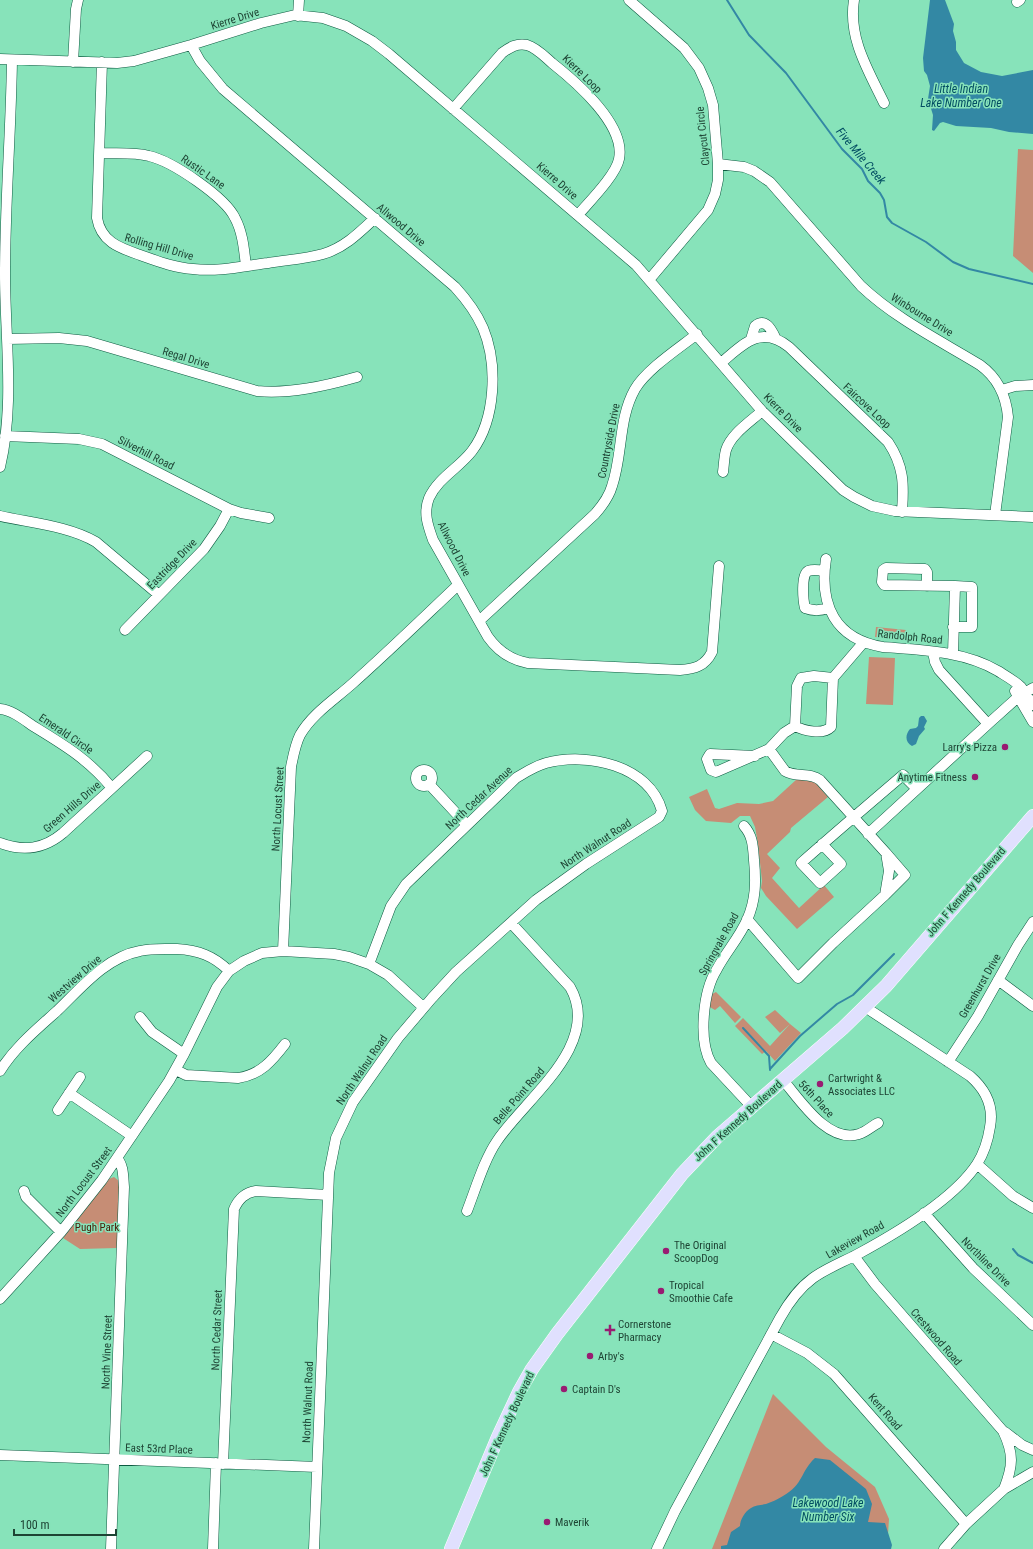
<svg xmlns="http://www.w3.org/2000/svg" width="1033" height="1549" font-family="'Roboto Condensed',sans-serif">
<style>
.green{fill:#c68d75}
.water{fill:#3388a4}
.lines{fill:none;stroke-linecap:round;stroke-linejoin:round}
.stream{stroke:#3388a4;stroke-width:2}
.minor-casing{stroke:#0d5b41;stroke-width:11}
.major-casing{stroke:#fff;stroke-width:14}
.minor{stroke:#fff;stroke-width:10}
.major{stroke:#e0e0fe;stroke-width:13}
.poi-dot{fill:#991b72;stroke:#87e3ba;stroke-width:1.5}
.labels{text-anchor:middle;dominant-baseline:central;stroke-width:3;stroke-linejoin:round;paint-order:stroke}
.street-label{font-size:11px;fill:#1e4434;stroke:#87e3ba}
.poi-label{font-size:11px;fill:#1e4434;stroke:#87e3ba;text-anchor:start}
.park-label{font-size:11px;fill:#4b200b;stroke:#87e3ba}
.water-label{font-size:12px;font-style:italic;fill:#024d62;stroke:#87e3ba}
</style>
<rect width="100%" height="100%" fill="#87e3ba"/>
<path class="green" d="M1018,149L1033,150V273L1013,256Z
M876,627L906,630V640L875,637Z
M869,657L895,658L893,705L866,704Z
M797,779L815,782L828,797L791,828L790,832L767,854L780,868L772,878L799,908L824,885L834,897L797,929L766,896L761,888L762,881L758,844L755,827L750,816H740L731,823L706,821L695,810L689,797L707,789L715,808L719,809L737,803L759,804L773,801Z
M716,992L741,1017L735,1023L720,1006L715,1010L708,1006L710,995Z
M775,1010L790,1024L780,1033L765,1017Z
M743,1018L770,1046L790,1024L801,1033L775,1061L766,1051L762,1054L735,1026Z
M114,1177L119,1181L120,1198L117,1248L80,1249L63,1238L106,1180Z
M773,1394L826,1447L875,1487L889,1519L887,1549H712Z"/>
<path class="water" d="M930,0H945L954,24L953,31L956,42V50L964,63L981,72L1002,76L1033,70V134L1009,132L991,128L956,126L943,122L940,123L934,131L932,130L933,115L928,99L930,86L927,75L924,71L923,58Z
M921,716H924L927,721L924,727L925,729L919,736L916,744L912,746C905,742 905,735 910,729L916,728L918,726L919,718Z
M815,1458L830,1460L866,1489L872,1504L868,1522L885,1523L892,1545L891,1549H721V1546L727,1545L731,1532L740,1526C740,1520 745,1511 751,1508C755,1505 762,1505 766,1504C772,1502 778,1499 783,1496C804,1484 800,1472 815,1458Z"/>
<g class="lines">
<path class="stream" d="M727,0L749,35L786,73L842,149L862,169L868,181L880,193L884,200L887,217L892,223L926,242L953,262L969,269L1033,284
M743,1028L769,1056L770,1070
M770,1069L800,1036L837,1004L853,995L894,954
M1013,1249L1018,1255L1033,1263"/>
<g class="minor-casing">
<path id="minor" d="M629,0L684,48L699,68L708,88L713,105L718,164V180L715,194L708,210L649,280
M854,0C848,38 868,70 884,103
M1017,2L1020,0
M298,16L299,0
M191,45L200,61L223,89L455,287C466,299 476,312 483,328C498,364 496,419 472,451C459,468 438,478 429,498C423,513 428,526 433,540L488,637C498,651 511,660 528,663L680,670C695,669 705,666 712,652L719,566
M0,59L117,63L134,61L191,45L261,23L295,15L323,18L346,26L372,41L389,54L636,265L762,411L843,490L854,497L872,506L895,511L1033,517
M73,62L76,9L78,0
M102,62L97,218C101,242 120,248 140,255C157,261 175,268 193,269C218,272 244,266 268,263C286,260 305,259 323,254C344,248 359,233 375,218
M453,109L502,53C510,47 517,43 527,45C537,48 545,57 552,63C576,82 626,125 619,159C616,175 589,202 578,215
M100,153C116,154 134,152 149,156C172,161 225,197 235,218C243,233 244,250 246,266
M718,164L744,167L754,171L770,182L861,286C896,319 939,340 980,365C998,378 1006,395 1008,417L995,515
M7,339L59,338L87,341L257,391C290,394 325,386 357,377
M751,339L755,326C766,317 772,331 776,339
M721,363C742,345 761,324 789,347L888,442C904,466 904,484 902,512
M1002,390L1015,386L1033,385
M5,436L79,439L102,444L229,509L241,513L269,518
M0,467C15,404 5,338 5,274C5,203 11,131 12,60
M723,472C724,465 724,457 726,450C731,434 750,422 762,411
M0,516C31,523 69,526 96,542L159,595
M826,559C819,605 835,639 883,647C922,650 964,651 998,671C1006,676 1015,681 1021,687C1025,693 1029,699 1033,705
M824,571C819,570 813,569 808,571C801,575 803,600 805,608C813,611 820,611 828,608
M927,586V572L925,569L886,568L883,570L882,582L884,585L955,586L953,654
M479,621L595,514C602,506 609,497 612,486C623,454 618,419 635,389C647,369 678,349 697,334
M953,627H972V587L955,586
M125,630L204,549L220,526L229,509
M1015,691L1033,722
M0,709C12,710 23,719 33,726C64,745 88,759 112,788
M988,724L1018,697L1033,688
M795,726L797,686L801,678L814,676L833,678
M755,756L710,754L707,759L711,770L716,772L769,749
M416 778a8 8 0 1 1 16 0a8 8 0 1 1-16 0Z
M429,784L467,825
M744,826C753,836 753,847 754,860C756,881 756,900 747,920C739,938 726,952 717,969C703,991 698,1040 711,1063L752,1107
M868,834L988,724L939,670L935,662L933,652
M0,843C24,852 44,849 63,833L147,756
M822,844L841,864L820,883L801,863C835,833 869,804 903,775L917,789
M885,895L905,875L886,853
M747,919L798,978L833,943L885,895L889,871L886,853L820,780C810,772 796,778 785,771L769,749L784,733L795,726C804,731 823,735 831,727L833,678L863,643
M283,951L291,767C293,757 295,745 300,735C312,714 334,700 352,684C388,652 423,618 458,585
M998,980L1033,1006
M140,1017L152,1032L184,1054
M948,1062L978,1016L1018,945L1033,922
M176,1070L186,1075L238,1078C260,1075 272,1061 285,1044
M0,1071C15,1047 37,1029 57,1011C81,988 106,957 140,951C152,948 165,949 177,949C198,950 214,956 229,971
M783,1080C800,1100 828,1144 859,1134C866,1132 872,1126 878,1123
M69,1093L132,1136
M58,1110L80,1077
M977,1164L1013,1196L1033,1208
M24,1191L26,1197L61,1232
M467,1211C476,1188 484,1160 497,1141C525,1099 603,1044 570,987L511,923
M924,1213L973,1268L1033,1325
M854,1256L875,1284L1003,1431C1014,1454 1013,1466 1004,1489
M0,1299L61,1232L102,1180L169,1081L184,1054L217,987L229,971L244,961L262,953L283,951L334,954L349,957L369,964L388,975L423,1007
M771,1334L807,1353L834,1374L966,1524
M1005,1432L1022,1445L1033,1450
M0,1455L317,1467
M223,1464L234,1209C239,1198 245,1193 256,1191L328,1195
M111,1549L124,1187C123,1177 124,1166 117,1158
M213,1549L216,1463
M314,1549L329,1173L336,1138L353,1102L398,1038L432,998L456,972L536,900L586,864L659,817L662,811C649,765 587,752 546,763C535,766 526,772 516,778L406,884L391,906L369,964
M657,1549L675,1511L780,1318C789,1302 798,1289 813,1278C827,1268 843,1262 858,1254C895,1234 954,1199 977,1164C984,1153 988,1140 990,1127C994,1106 985,1089 970,1076L865,1007
M944,1549L966,1524L1004,1489L1033,1472"/>
</g>
<g class="major-casing">
<path id="major" d="M451,1549L498,1437L519,1392L532,1369L557,1334L682,1174L717,1137L843,1028L886,986L1033,816"/>
</g>
<use href="#minor" class="minor"/>
<use href="#major" class="major"/>
</g>
<g class="poi-dot">
<circle cx="1005" cy="747" r="4"/>
<circle cx="975" cy="777" r="4"/>
<circle cx="820" cy="1084" r="4"/>
<circle cx="666" cy="1251" r="4"/>
<circle cx="661" cy="1291" r="4"/>
<path d="M608 1324h4v4h4v4h-4v4h-4v-4h-4v-4h4z"/>
<circle cx="590" cy="1356" r="4"/>
<circle cx="564" cy="1389" r="4"/>
<circle cx="547" cy="1522" r="4"/>
</g>
<g class="labels">
<g class="street-label">
<text transform="translate(235 19) rotate(-17)">Kierre Drive</text>
<text transform="translate(582 74) rotate(44)">Kierre Loop</text>
<text transform="translate(703 136) rotate(-96)">Claycut Circle</text>
<text transform="translate(203 172) rotate(35)">Rustic Lane</text>
<text transform="translate(557 181) rotate(41)">Kierre Drive</text>
<text transform="translate(401 225) rotate(40)">Allwood Drive</text>
<text transform="translate(159 247) rotate(16)">Rolling Hill Drive</text>
<text transform="translate(922 315) rotate(32)">Winbourne Drive</text>
<text transform="translate(186 358) rotate(17)">Regal Drive</text>
<text transform="translate(867 406) rotate(43)">Faircove Loop</text>
<text transform="translate(783 413) rotate(45)">Kierre Drive</text>
<text transform="translate(609 441) rotate(-79)">Countryside Drive</text>
<text transform="translate(146 453) rotate(27)">Silverhill Road</text>
<text transform="translate(454 549) rotate(63)">Allwood Drive</text>
<text transform="translate(172 564) rotate(-46)">Eastridge Drive</text>
<text transform="translate(910 637) rotate(6)">Randolph Road</text>
<text transform="translate(66 734) rotate(34)">Emerald Circle</text>
<text transform="translate(479 798) rotate(-43)">North Cedar Avenue</text>
<text transform="translate(72 807) rotate(-41)">Green Hills Drive</text>
<text transform="translate(278 809) rotate(-87)">North Locust Street</text>
<text transform="translate(596 844) rotate(-33)">North Walnut Road</text>
<text transform="translate(966 892) rotate(-49)">John F Kennedy Boulevard</text>
<text transform="translate(719 944) rotate(-61)">Springvale Road</text>
<text transform="translate(75 979) rotate(-41)">Westview Drive</text>
<text transform="translate(980 986) rotate(-60)">Greenhurst Drive</text>
<text transform="translate(362 1070) rotate(-56)">North Walnut Road</text>
<text transform="translate(519 1096) rotate(-49)">Belle Point Road</text>
<text transform="translate(816 1099) rotate(47)">56th Place</text>
<text transform="translate(738 1121) rotate(-42)">John F Kennedy Boulevard</text>
<text transform="translate(84 1182) rotate(-53)">North Locust Street</text>
<text transform="translate(855 1240) rotate(-29)">Lakeview Road</text>
<text transform="translate(986 1262) rotate(45)">Northline Drive</text>
<text transform="translate(217 1330) rotate(-88)">North Cedar Street</text>
<text transform="translate(936 1337) rotate(49)">Crestwood Road</text>
<text transform="translate(107 1352) rotate(-88)">North Vine Street</text>
<text transform="translate(308 1402) rotate(-88)">North Walnut Road</text>
<text transform="translate(885 1412) rotate(49)">Kent Road</text>
<text transform="translate(507 1424) rotate(-65)">John F Kennedy Boulevard</text>
<text transform="translate(159 1449) rotate(2)">East 53rd Place</text>
</g>
<g class="poi-label">
<text x="997" y="747" text-anchor="end">Larry's Pizza</text>
<text x="967" y="777" text-anchor="end">Anytime Fitness</text>
<text x="828" y="1078">Cartwright &amp;<tspan x="828" dy="13">Associates LLC</tspan></text>
<text x="674" y="1245">The Original<tspan x="674" dy="13">ScoopDog</tspan></text>
<text x="669" y="1285">Tropical<tspan x="669" dy="13">Smoothie Cafe</tspan></text>
<text x="618" y="1324">Cornerstone<tspan x="618" dy="13">Pharmacy</tspan></text>
<text x="598" y="1356">Arby's</text>
<text x="572" y="1389">Captain D's</text>
<text x="555" y="1522">Maverik</text>
</g>
<g class="park-label">
<text x="97" y="1227">Pugh Park</text>
</g>
<g class="water-label">
<text x="961" y="89">Little Indian<tspan x="961" dy="14">Lake Number One</tspan></text>
<text transform="translate(861 156) rotate(50)">Five Mile Creek</text>
<text x="828" y="1503">Lakewood Lake<tspan x="828" dy="14">Number Six</tspan></text>
</g>
</g>
<path d="M14 1529v6h102v-6" fill="none" stroke="#1e4434" stroke-width="2"/>
<text x="20" y="1529" font-size="12" fill="#1e4434" stroke="#87e3ba" stroke-width="3" paint-order="stroke">100 m</text>
</svg>
